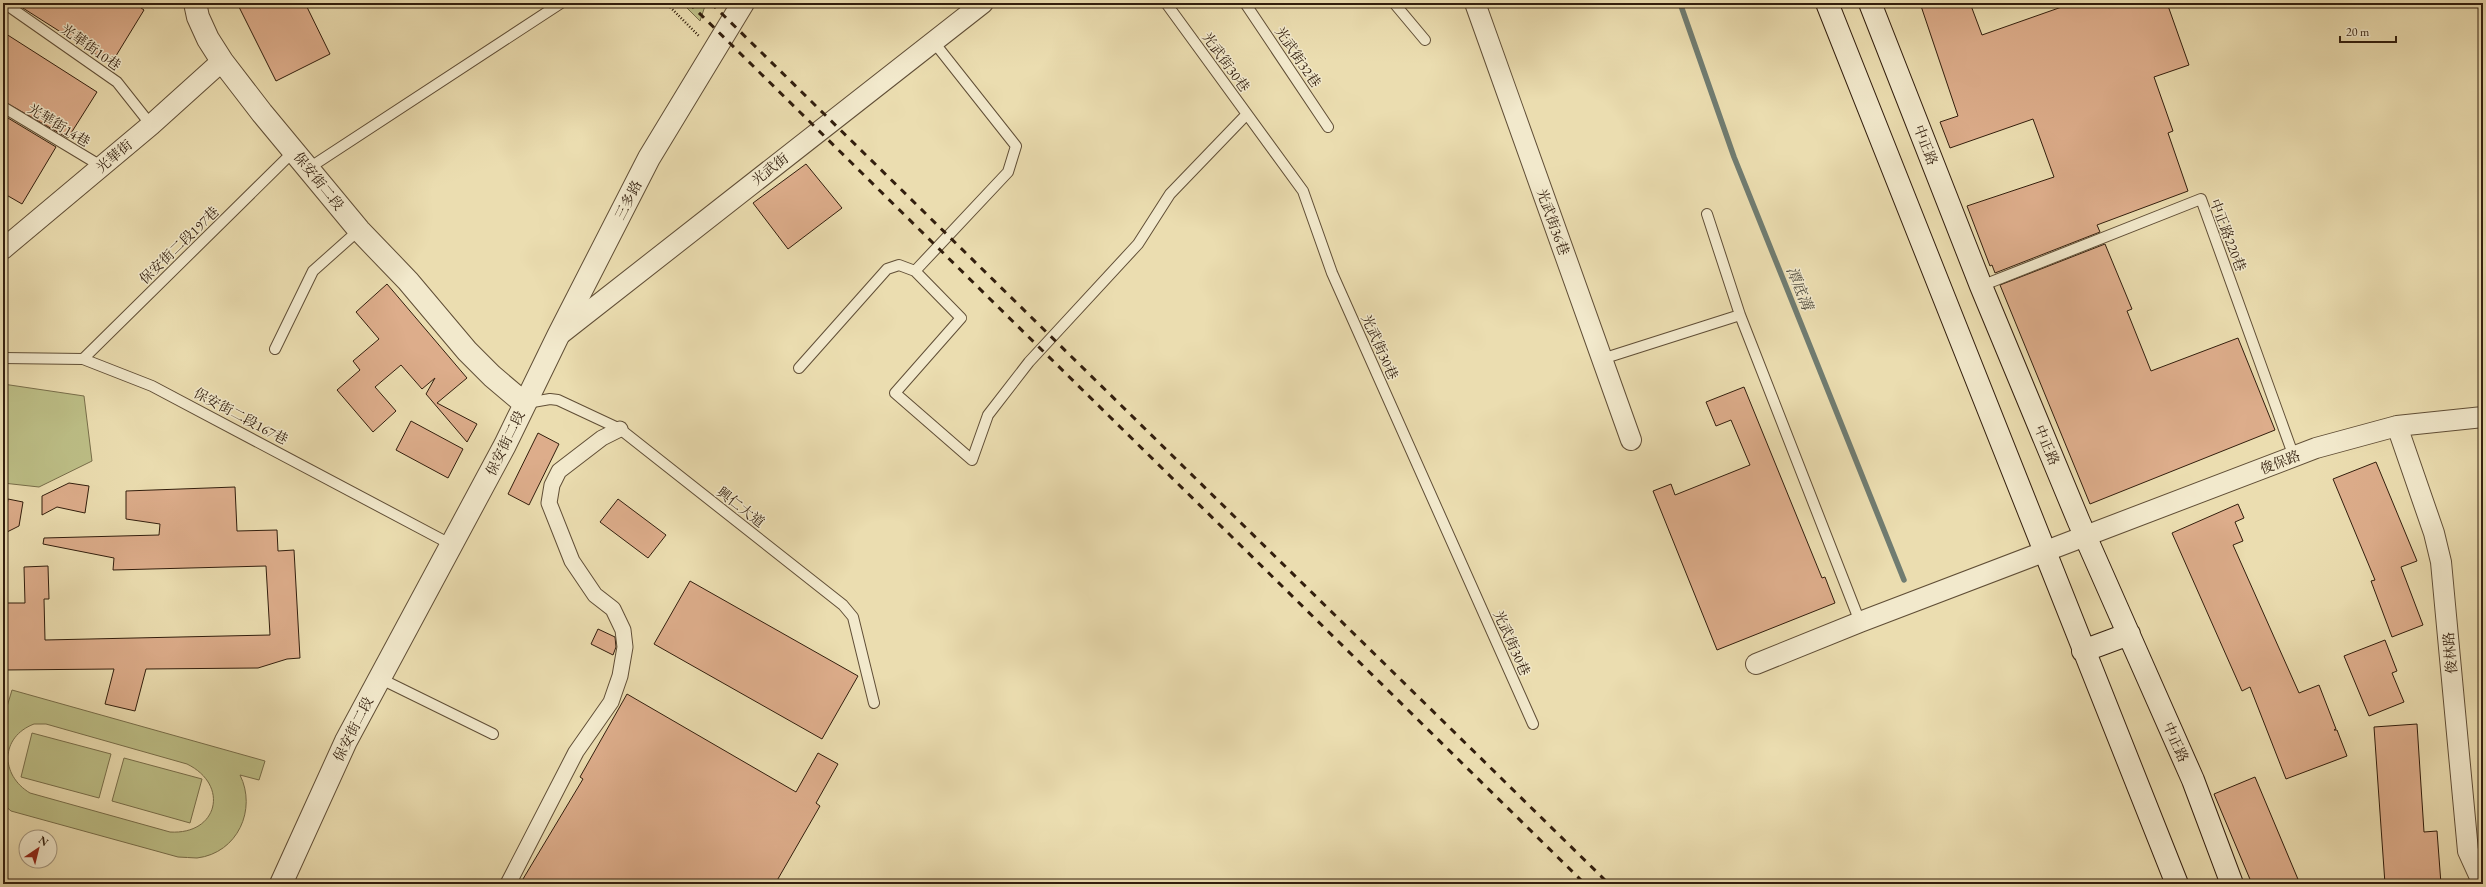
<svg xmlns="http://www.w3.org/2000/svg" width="2486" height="887" font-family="'EB Garamond','Noto Serif TC',serif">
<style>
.green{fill:#bdbf87;stroke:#786e4a;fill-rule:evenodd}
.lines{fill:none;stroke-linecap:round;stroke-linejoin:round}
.stream{stroke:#707c71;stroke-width:5.5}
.building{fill:#ddad8b;stroke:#321e0d}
.service-casing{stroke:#604e36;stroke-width:12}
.pedestrian-casing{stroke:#604e36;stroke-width:17}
.minor-casing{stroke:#604e36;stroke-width:22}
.tertiary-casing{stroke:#604e36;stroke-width:24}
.secondary-casing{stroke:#321e0d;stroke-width:24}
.path{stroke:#321e0d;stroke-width:2.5;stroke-dasharray:1 2;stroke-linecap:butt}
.service{stroke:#f2e9cc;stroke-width:10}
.pedestrian{stroke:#f2e9cc;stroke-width:15}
.minor{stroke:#f2e9cc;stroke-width:20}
.tertiary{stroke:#f2e9cc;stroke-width:22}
.secondary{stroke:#f2e9cc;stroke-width:22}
.rail{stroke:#321e0d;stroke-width:3;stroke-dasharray:7 7;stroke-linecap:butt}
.labels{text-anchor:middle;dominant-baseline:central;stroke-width:3;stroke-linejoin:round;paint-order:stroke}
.street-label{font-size:14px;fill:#321e0d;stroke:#f2e9cc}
.water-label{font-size:15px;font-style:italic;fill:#514d3f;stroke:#f2e9cc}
</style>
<rect width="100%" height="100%" fill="#ebddb0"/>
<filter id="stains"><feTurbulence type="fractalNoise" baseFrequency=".005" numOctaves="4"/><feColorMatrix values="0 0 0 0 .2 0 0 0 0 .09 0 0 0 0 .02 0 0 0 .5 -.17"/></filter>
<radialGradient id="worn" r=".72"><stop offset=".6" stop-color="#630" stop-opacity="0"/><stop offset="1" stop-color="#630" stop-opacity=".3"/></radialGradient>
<path class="green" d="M682,3H706L700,21Z
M3,384L84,396L92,461L39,487L3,483Z
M12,690L265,761L259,780L240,775C257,809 238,853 197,858C191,858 184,857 178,857L11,811L3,804V713L6,710ZM34,724H46L187,764C230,785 218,835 170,832L30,793C0,775 0,737 34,724Z
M32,733L111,754L99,798L21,777Z
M124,758L202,779L190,823L112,801Z"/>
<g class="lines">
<path class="stream" d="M1680,3L1734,157L1904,580"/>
</g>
<path class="building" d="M15,3H134L144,10L111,64Z
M237,3H305L330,54L276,81Z
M1920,3H1970L1982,35L2073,3H2167L2189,65L2154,77L2173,131L2168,133L2188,191L2097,225L2100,232L1995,273L1992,265L1990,266L1967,206L2054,177L2033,119L1950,148L1940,122L1958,116Z
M3,32L97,92L68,138L3,101Z
M3,115L56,147L22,204L3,193Z
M806,164L842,208L788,249L753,203Z
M2105,244L2132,309L2127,311L2151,371L2238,338L2275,430L2090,504L2000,285Z
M387,284L467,378L437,403L477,424L467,442L426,394L435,378L422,389L401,365L375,387L396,411L373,432L337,390L360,370L353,361L379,339L356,312Z
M1744,387L1822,578L1825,577L1835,603L1717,650L1653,491L1671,484L1675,495L1750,465L1731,420L1716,426L1706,402Z
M411,421L463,449L448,478L396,450Z
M538,433L559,444L529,505L508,494Z
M2376,462L2417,561L2401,567L2423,625L2392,637L2371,581L2375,580L2333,479Z
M69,483L89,486L85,513L57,507L42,515V496Z
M235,487L237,531L277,530L278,551L294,550L300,658L287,659L258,668L146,669L135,711L105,704L114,669L3,670V603H25L24,567L48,566L49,599H44L45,640L270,635L266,566L113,570L114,558L43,544L44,538L159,535L160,524L126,519V491Z
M8,499L23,502L19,526L3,534Z
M618,499L666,535L648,558L600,522Z
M2238,504L2244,518L2235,522L2243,541L2233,545L2299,693L2319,685L2336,729L2334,730H2337L2347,756L2286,779L2250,687L2242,691L2172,533Z
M690,581L858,676L822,739L654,644Z
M598,629L615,637L616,647L613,655L591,644Z
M2385,640L2397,671L2392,673L2404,702L2369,716L2344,656Z
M627,694L796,792L818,753L838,764L816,803L820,806L775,884H520L583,779L580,777Z
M2417,724L2424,832L2437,831L2441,884H2385L2374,727Z
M2255,777L2300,884H2252L2214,794Z"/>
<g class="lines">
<g class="service-casing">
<path id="service" d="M4,3L117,82L151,125
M1166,3L1303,191L1332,273L1533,724
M1245,3L1328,127
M1394,3L1425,40
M3,107L101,166
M309,168L561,3
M1707,214L1740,315L1860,622
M915,271L1008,172L1016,146L933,41
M1981,286L2201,199L2294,457
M275,349L313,271L359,230
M3,358L83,359L152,386L452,545
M83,359L294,151
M1602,359L1740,315
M799,368L887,269L899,265L915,271L961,318L895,393L972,460L988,415L1029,362L1138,244L1170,194L1247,114
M527,403L550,399L558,400L620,429L843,605L853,617L874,703
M379,678L493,734"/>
</g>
<g class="pedestrian-casing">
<path id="pedestrian" d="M508,884L576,752L611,702L620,676L625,647L623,630L613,609L595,595L572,561L549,503L552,485L559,471L602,438L620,429"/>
</g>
<g class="minor-casing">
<path id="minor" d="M1475,3L1631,440
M3,249L151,125L222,61
M558,336L983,3
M2397,426L2434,533L2441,562L2468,851L2483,884
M1756,664L1860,622L2316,448L2397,426L2483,417"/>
</g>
<g class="tertiary-casing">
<path id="tertiary" d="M195,3L198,17L208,39L222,61L262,113L359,230L408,281L467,351L492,376L525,404
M281,884L346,741L505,445L558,336L649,158L743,3"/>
</g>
<g class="secondary-casing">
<path id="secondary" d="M1827,3L2177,884
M1870,3L1981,286L2079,522L2193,780L2232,884
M2083,651L2129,634"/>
</g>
<path class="path" d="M666,3L699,36"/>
<use href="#service" class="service"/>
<use href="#pedestrian" class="pedestrian"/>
<use href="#minor" class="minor"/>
<use href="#tertiary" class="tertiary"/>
<use href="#secondary" class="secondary"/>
<path class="rail" d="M689,3L1585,884
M711,3L1609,884"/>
</g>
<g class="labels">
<g class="street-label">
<text transform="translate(91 47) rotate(35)">光華街10巷</text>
<text transform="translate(1298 57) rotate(56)">光武街32巷</text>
<text transform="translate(1226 62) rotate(54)">光武街30巷</text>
<text transform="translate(59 125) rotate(31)">光華街14巷</text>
<text transform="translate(1926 145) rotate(69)">中正路</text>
<text transform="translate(114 156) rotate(-40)">光華街</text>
<text transform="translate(770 169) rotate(-38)">光武街</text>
<text transform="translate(319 181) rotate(51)">保安街二段</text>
<text transform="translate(628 200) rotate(-63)">三多路</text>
<text transform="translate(1553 222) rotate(70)">光武街36巷</text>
<text transform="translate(2228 235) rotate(69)">中正路220巷</text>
<text transform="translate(179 245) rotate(-44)">保安街二段197巷</text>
<text transform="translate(1380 347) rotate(66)">光武街30巷</text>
<text transform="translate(241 416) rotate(28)">保安街二段167巷</text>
<text transform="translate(505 443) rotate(-64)">保安街二段</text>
<text transform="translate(2047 445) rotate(67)">中正路</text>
<text transform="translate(2280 462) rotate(-21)">俊保路</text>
<text transform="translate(741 507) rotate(38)">興仁大道</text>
<text transform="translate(1512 643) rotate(66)">光武街30巷</text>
<text transform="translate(2450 653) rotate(-95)">俊林路</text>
<text transform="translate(353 729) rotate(-63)">保安街二段</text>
<text transform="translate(2176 742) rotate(66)">中正路</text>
</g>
<g class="water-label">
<text transform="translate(1800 288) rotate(68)">潭底溝</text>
</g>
</g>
<rect width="2486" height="887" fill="none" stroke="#ebddb0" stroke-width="16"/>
<rect x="4" y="4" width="2478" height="879" fill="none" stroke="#321e0d" stroke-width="2"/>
<rect x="8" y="8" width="2470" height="871" fill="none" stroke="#321e0d"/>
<g transform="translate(38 849) rotate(35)"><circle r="19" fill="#f2e9cc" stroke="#a59880"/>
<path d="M0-3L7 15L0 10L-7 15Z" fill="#8f2418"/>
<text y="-6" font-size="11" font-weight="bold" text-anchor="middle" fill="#321e0d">N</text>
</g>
<path d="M2340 36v6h56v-6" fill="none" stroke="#321e0d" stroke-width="2"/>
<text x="2346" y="36" font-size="12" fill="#321e0d" stroke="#f2e9cc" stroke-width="3" paint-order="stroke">20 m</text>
<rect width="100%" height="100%" filter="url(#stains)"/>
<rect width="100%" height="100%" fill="url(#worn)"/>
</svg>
